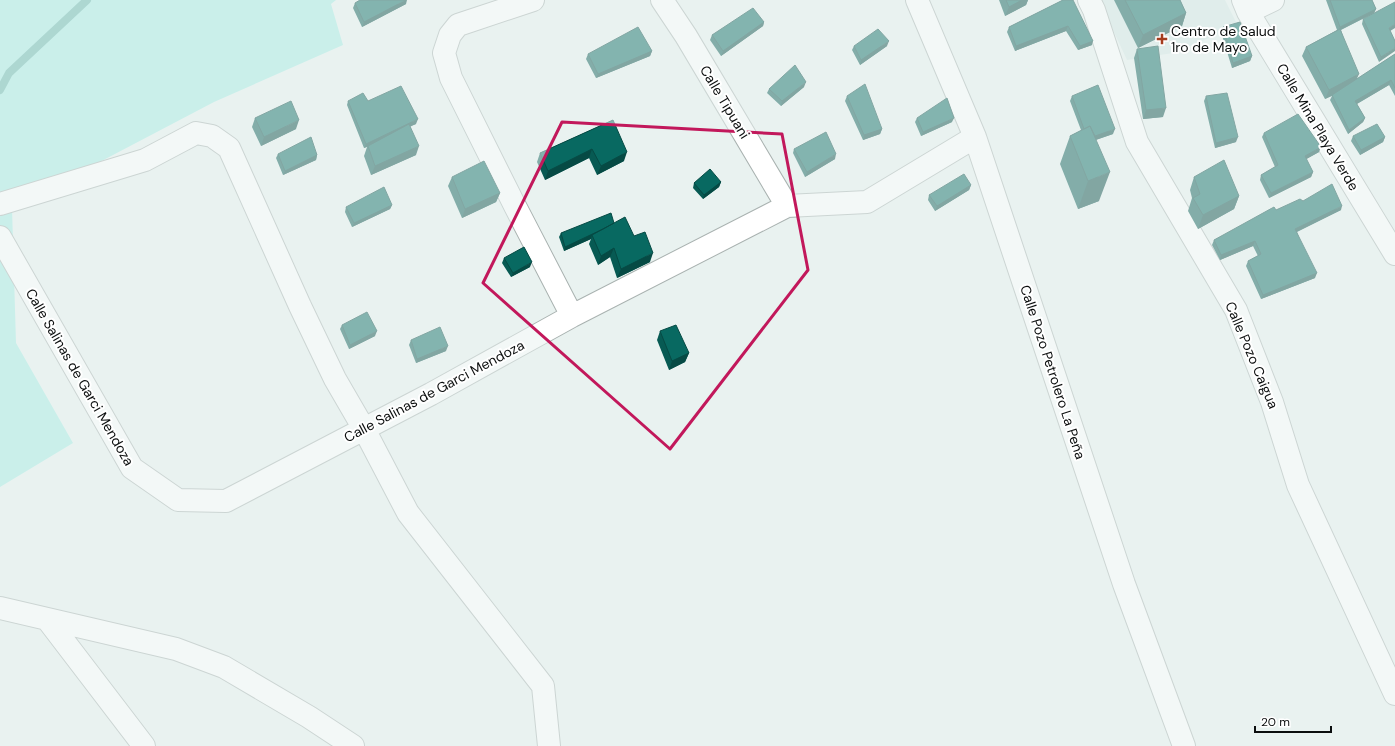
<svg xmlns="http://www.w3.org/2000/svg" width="1395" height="746" font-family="'DM Sans',sans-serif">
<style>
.built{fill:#d5e7e4}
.green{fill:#a4ece3}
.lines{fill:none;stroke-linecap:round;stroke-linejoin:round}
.stream{stroke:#65b5ac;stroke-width:8}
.street-casing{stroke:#a9b2b0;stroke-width:24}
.street{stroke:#fff;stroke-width:22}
.wall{fill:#075a53}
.shaded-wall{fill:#064a44}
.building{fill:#086961;stroke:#064a44}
.marked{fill:none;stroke:#c2185b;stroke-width:3;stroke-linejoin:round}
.poi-dot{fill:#a53d1f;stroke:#fff;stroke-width:1.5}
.labels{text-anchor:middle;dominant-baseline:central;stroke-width:4;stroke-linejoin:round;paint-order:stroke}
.poi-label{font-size:14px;fill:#0b0e0e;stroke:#fff;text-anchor:start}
.street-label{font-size:14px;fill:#0b0e0e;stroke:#fff}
</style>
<rect width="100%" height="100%" fill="#e9f2f0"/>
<path class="built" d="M1099,0H1225L1238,26L1173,53L1127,60Z"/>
<path class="green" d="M0,0H336L331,4L343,45L214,102L12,208L16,343L73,443L0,487Z"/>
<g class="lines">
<path class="stream" d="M0,90L9,73L87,0"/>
<g class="street-casing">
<path id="street" d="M533,0L458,25L450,35L444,53L451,78L515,206L572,316
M662,0L686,36L787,206
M917,0L975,137L1124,584L1184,746
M1089,0L1094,10L1137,142L1236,310L1272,402L1298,485L1395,694
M1243,0L1248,12L1395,254
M1248,12L1273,0
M0,204L145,160L196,133L212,136L229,148L300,306L335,379L364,429L408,513L543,686L549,746
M0,237L132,468L178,500L226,501L431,394L572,316L787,206L867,202L975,137
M0,608L176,649L224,667L309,717L353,746
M47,619L144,746"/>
</g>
<use href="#street" class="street"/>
</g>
<path class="wall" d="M999,0H1028L1026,5L1005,16Z
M1063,0L1092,45L1078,50L1066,31L1015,51L1007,32L1009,27Z
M1114,0H1180L1186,13L1182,26L1138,48Z
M1326,0H1372L1376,9L1374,13L1341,30L1357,79L1395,54V96L1389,85L1357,104L1365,118L1363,122L1348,134L1330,100L1332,96L1325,99L1302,56L1306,47L1337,30Z
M355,3L406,4L362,27L353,8Z
M1363,19L1390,31L1395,41L1379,62L1362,24Z
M764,22L763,26L721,56L710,40L712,35Z
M1223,27L1252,56L1250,61L1232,68L1221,32Z
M854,46H887L860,65L852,50Z
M1137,49L1163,117L1143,119L1134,58Z
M652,51L650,56L596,78L586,59L588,54Z
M804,87L781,106L767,93L769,89Z
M847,96L882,129L880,134L863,140L845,101Z
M1072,96L1113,134L1096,140L1099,201L1078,209L1060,164L1070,136L1081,130L1070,101Z
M1206,96L1236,142L1215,148L1204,101Z
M348,101H368L416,124L410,126L416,155L371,175L364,156L367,147L364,148L347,105Z
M255,118L296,129L261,146L252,127Z
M917,118L952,122L921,136L915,122Z
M613,120L624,161L597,175L589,158L545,180L537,162L540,153Z
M1264,133L1319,152L1306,159L1313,172L1311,177L1269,198L1260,180L1261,175L1275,167L1262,137Z
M1353,136L1385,137L1383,142L1360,155L1351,141Z
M794,149L835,159L805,177L793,153Z
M278,154L317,155L316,160L283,175L276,158Z
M452,177L500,193L496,202L462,218L448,186Z
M1194,177L1239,196L1234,209L1198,229L1188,211L1192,198L1190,190Z
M721,182L719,187L703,199L693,188L694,183Z
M971,185L969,190L935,211L928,200L929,195Z
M1303,201L1341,210L1297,232L1315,278L1261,299L1246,266L1248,261L1258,256L1253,246L1220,260L1212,245L1214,240L1276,210Z
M392,205L390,209L352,227L345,212L346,207Z
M614,223L634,236L650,262L617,278L610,257L598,265L589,244L591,239L564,251L559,237L561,233Z
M504,258L530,267L511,277L502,263Z
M342,325L375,336L349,349L340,329Z
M660,331L689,353L685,362L669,370L657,340Z
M411,340L446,351L416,363L409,345Z"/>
<path class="shaded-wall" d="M406,0H407L406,4L362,27L364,22Z
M1022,0H1028L1026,5L1005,16L1009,7Z
M1376,9L1374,13L1338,31L1340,27Z
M1186,13L1182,26L1138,48L1143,35Z
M764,22L763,26L721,56L723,51Z
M1395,24V28L1387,33L1389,28Z
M1068,26L1066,31L1015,51L1016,46Z
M889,41L887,46L860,65L861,60Z
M1093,41L1092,45L1078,50L1080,46Z
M1395,48V51L1379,62L1381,57Z
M652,51L650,56L596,78L598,74Z
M1252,56L1250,61L1232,68L1233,63Z
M1359,74L1355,83L1325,99L1329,90Z
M1391,80L1389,85L1353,106L1355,101Z
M806,82L804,87L781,106L782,101Z
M1166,108L1163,117L1143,119L1146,110Z
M954,118L952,122L921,136L923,132Z
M1365,118L1363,122L1348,134L1349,130Z
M418,119L416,124L364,148L366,144Z
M299,120L296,129L261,146L264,137Z
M882,129L880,134L863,140L864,135Z
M1115,129L1113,134L1086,143L1088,139Z
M1238,137L1236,142L1215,148L1216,143Z
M1385,137L1383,142L1360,155L1361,150Z
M419,146L416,155L371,175L375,166Z
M1321,147L1319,152L1303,161L1305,156Z
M592,149L589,158L545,180L548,171Z
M627,152L624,161L597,175L601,166Z
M836,154L835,159L805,177L807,172Z
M317,155L316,160L283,175L285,171Z
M1110,172L1099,201L1078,209L1088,181Z
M1313,172L1311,177L1269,198L1271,193Z
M721,182L719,187L703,199L704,195Z
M971,185L969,190L935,211L937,206Z
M500,193L496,202L462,218L465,209Z
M1239,196L1234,209L1198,229L1203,215Z
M392,205L390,209L352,227L354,223Z
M1342,206L1341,210L1294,233L1295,229Z
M615,224L592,235L591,239L564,251L565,247Z
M1255,241L1253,246L1220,260L1221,255Z
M614,248L610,257L598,265L601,256Z
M653,253L650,262L617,278L621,269Z
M532,262L530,267L511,277L513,273Z
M1317,273L1315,278L1261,299L1263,295Z
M377,331L375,336L349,349L350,345Z
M448,346L446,351L416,363L417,359Z
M689,353L685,362L669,370L672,361Z"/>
<path class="building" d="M360,0H406L364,22L355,3Z
M1006,0H1022L1009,7Z
M1063,0H1073L1093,41L1080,46L1068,26L1016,46L1009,27Z
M1125,0H1180L1186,13L1143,35Z
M1330,0H1372L1376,9L1340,27Z
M1395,2V24L1389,28L1395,41V48L1381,57L1363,19Z
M753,8L764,22L723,51L712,35Z
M1240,22L1252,56L1233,63L1223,27Z
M638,27L652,51L598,74L588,54Z
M878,29L889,41L861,60L854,46Z
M1340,29L1359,74L1329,90L1306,47Z
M1158,46L1166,108L1146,110L1137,49Z
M1395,54V88L1391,80L1355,101L1365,118L1349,130L1332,95Z
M795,65L806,82L782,101L769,89Z
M865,84L882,129L864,135L847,96Z
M1098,85L1115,129L1095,136L1090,126L1084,129L1072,96Z
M401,86L418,119L366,144L348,101L363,93L368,101Z
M1227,93L1238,137L1216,143L1206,96Z
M947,98L954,118L923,132L917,118Z
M291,101L299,120L264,137L255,118Z
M1298,114L1321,147L1305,156L1313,172L1271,193L1261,175L1278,165L1264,133Z
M613,120L627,152L601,166L592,149L548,171L540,153Z
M409,124L419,146L375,166L368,146Z
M1377,124L1385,137L1361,150L1353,136Z
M1090,126L1110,172L1088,181L1070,136Z
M826,132L836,154L807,172L794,149Z
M311,137L317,155L285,171L278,154Z
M1224,160L1239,196L1203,215L1193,198L1200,194L1194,177Z
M484,161L500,193L465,209L452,177Z
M710,169L721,182L704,195L694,183Z
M964,174L971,185L937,206L929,195Z
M1332,184L1342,206L1295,229L1317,273L1263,295L1248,261L1261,254L1255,241L1221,255L1214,240L1274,207L1276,210L1300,199L1303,201Z
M384,187L392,205L354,223L346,207Z
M611,213L614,223L603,229L565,247L561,233Z
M625,217L634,236L645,232L653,253L621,269L614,248L601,256L592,235Z
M524,247L532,262L513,273L504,258Z
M367,312L377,331L350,345L342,325Z
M676,325L689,353L672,361L660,331Z
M440,327L448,346L417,359L411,340Z"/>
<path d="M0 0H1395V746H0ZM562,122L782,134L808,270L670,449L483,283Z" fill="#e9f2f0" fill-opacity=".55" fill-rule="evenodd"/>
<path class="marked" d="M562,122L782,134L808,270L670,449L483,283Z"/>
<path class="poi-dot" d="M1160 33h4v4h4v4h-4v4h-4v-4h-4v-4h4z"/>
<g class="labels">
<g class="poi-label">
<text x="1171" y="31">Centro de Salud<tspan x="1171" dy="16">1ro de Mayo</tspan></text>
</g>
<g class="street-label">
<text transform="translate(725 102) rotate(59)">Calle Tipuani</text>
<text transform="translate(1318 127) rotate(59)">Calle Mina Playa Verde</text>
<text transform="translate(1252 355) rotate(67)">Calle Pozo Caigua</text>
<text transform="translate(1053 372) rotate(72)">Calle Pozo Petrolero La Peña</text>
<text transform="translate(80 377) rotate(60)">Calle Salinas de Garci Mendoza</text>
<text transform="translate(434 391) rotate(-28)">Calle Salinas de Garci Mendoza</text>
</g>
</g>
<path d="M1255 726v6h76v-6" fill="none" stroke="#0b0e0e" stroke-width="2"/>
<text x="1261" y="726" font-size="12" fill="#0b0e0e" stroke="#ffffff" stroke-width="3" paint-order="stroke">20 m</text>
</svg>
